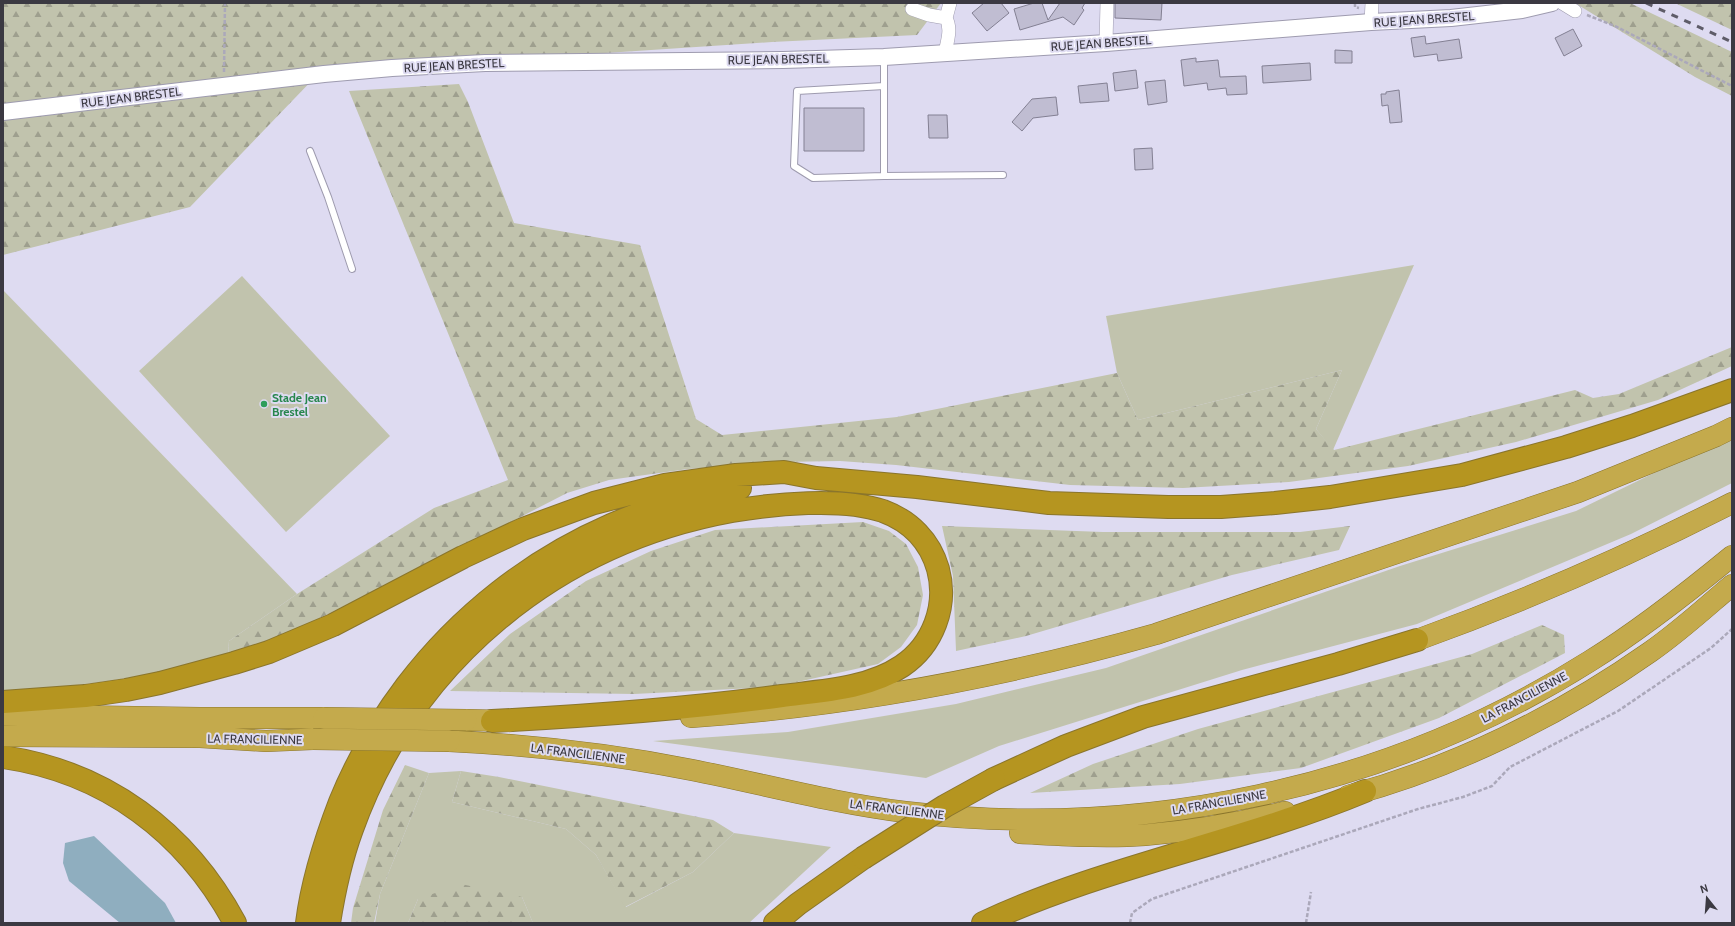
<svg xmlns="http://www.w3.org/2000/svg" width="1735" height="926" font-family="Cabin,sans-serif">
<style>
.green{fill:#c1c3ad}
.forest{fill:url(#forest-firs)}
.water{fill:#8faebf}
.building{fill:#c0bdd2;stroke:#838093}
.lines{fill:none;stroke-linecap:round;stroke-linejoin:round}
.service-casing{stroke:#9e9baf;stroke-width:8}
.minor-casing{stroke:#9e9baf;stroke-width:14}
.tertiary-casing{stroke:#9e9baf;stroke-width:18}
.trunk-casing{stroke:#8a752c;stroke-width:22}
.motorway-casing{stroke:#8a752c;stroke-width:24}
.path{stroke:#aba8ba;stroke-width:2.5;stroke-dasharray:4 2;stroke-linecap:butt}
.service{stroke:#fff;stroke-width:6}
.minor{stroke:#fff;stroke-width:13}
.tertiary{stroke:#fff;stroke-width:16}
.trunk{stroke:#c4aa4c;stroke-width:21}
.motorway{stroke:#b59520;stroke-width:22}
.rail{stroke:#5e5c68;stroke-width:3;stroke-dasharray:7 7;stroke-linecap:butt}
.trunk-bridge-casing{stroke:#8a752c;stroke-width:22;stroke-linecap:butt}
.motorway-bridge-casing{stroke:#8a752c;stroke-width:24;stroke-linecap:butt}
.trunk-bridge{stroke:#c4aa4c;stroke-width:21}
.motorway-bridge{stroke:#b59520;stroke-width:22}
.leisure-dot{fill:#2e9e5b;stroke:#dedbf1;stroke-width:1.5}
.labels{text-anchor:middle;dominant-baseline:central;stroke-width:4;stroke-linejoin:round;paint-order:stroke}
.street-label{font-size:12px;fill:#3b3942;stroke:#dedbf1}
.leisure-label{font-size:12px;font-weight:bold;fill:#27864d;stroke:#dedbf1;text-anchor:start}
</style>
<defs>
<pattern id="forest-firs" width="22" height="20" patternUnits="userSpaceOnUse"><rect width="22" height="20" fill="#c1c3ad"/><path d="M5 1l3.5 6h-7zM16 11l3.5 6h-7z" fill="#9e9f8e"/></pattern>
</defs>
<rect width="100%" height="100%" fill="#dedbf1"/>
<path class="green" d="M1414,265L1333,450L1316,429L1342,370L1138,420L1117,373L1106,316Z
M242,276L390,436L286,532L139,371Z
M3,290L297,594L229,641L228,655C177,670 123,680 70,686C48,688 25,691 3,691Z
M1732,435V483L1631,534L1417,624L1242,670L999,746L926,778L653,741L788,732L956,704L1106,668L1400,566L1576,511Z
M461,771L452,802L566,829L596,855L626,907L693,872L734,833L831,847L749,923H533L522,897L418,899L408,923H375L380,894L429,773Z"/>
<path class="forest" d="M3,3H941L917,35L772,42L320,72L190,207L3,255Z
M1575,3H1630L1732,52V96L1695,77Z
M1675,3H1732V30Z
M459,84L468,102L514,223L640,245L696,419L722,435L897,417L1117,373L1138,420L1342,370L1316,429L1334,450L1575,390L1593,398L1619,394L1732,347V366L1658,400L1516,442L1408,466L1289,482L1183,488L1070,485L896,465L840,461L782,462L688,469L609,480L567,493L408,575L297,629L228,655L229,641L297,594L434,508L508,480L349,91Z
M863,522L889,531L906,544L918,567L923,595L917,625L901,647L878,664L775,687L634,694L450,691L510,634L586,581L651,551L715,530Z
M942,526L1103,532H1300L1350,526L1339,550L1232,575L1026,636L956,651L953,576Z
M1542,625L1564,635L1565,653L1439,718L1301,768L1180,784L1030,793L1093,764L1198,729L1472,654Z
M405,765L429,773L380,894L374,923H351L353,908L383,810Z
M461,771L499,777L713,820L734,833L693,872L625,907L596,855L566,829L452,802Z
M461,884L522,897L533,923H408L418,899Z"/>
<path class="water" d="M94,836L165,903L176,923H120L69,881L63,863L65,843Z"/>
<path class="building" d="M984,3H1001L1009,13L987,31L972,13Z
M1034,3H1042L1048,20L1060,3H1085L1082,8L1084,10L1074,25L1063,17L1020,30L1014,9Z
M1115,3H1162L1161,20L1115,18Z
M1573,29L1582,46L1564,56L1555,38Z
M1425,36L1426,44L1459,39L1462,58L1438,61L1437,54L1414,57L1411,38Z
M1335,50L1352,51V63H1335Z
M1196,58V62L1218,60L1220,77L1246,76L1247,94L1227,95L1226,88L1208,90L1207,83L1184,86L1181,60Z
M1310,63L1311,80L1263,83L1262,66Z
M1136,70L1138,88L1115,91L1113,73Z
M1165,80L1167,102L1148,105L1145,82Z
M1107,83L1109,101L1080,103L1078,86Z
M1399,90L1402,122L1390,123L1388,105L1382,106L1381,94H1386V92Z
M1056,97L1058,115L1033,118L1022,131L1012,122L1032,99Z
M804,108H864V151H804Z
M928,115H947L948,138H929Z
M1152,148L1153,169L1135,170L1134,149Z"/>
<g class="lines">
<g class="service-casing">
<path id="service" d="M884,58V176L813,178L794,166L797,91L884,86
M310,151L328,197L352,269
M884,176L1003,175"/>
</g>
<g class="minor-casing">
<path id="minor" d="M1562,3L1575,11
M912,9L929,15L946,18C952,29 947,42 945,53
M946,18L950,3
M1371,22L1372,3
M1106,43L1107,3"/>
</g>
<g class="tertiary-casing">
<path id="tertiary" d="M3,112L324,74L392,68L485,63L783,60L884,57L1106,43L1371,22L1451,18L1522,10L1552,3"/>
</g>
<g class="trunk-casing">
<path id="trunk" d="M1417,640C1525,601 1630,555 1732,503
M3,715L200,718H324
M691,717C849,706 1004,677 1156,634L1578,492L1716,436L1732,428
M466,720L510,721
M3,736L200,737L266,741L313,739
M449,741C530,745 612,754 692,770C763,784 833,803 905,812C1142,840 1387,789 1590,661C1640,630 1687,593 1732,556
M1348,796C1455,767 1559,716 1650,652C1679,632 1705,608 1732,585
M1020,833C1062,835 1104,838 1145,835C1192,831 1239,823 1285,812"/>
</g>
<g class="motorway-casing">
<path id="motorway" d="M3,702L85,696L126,690L160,683L234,663L269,652L333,625L463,557L523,529L594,503L665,485L736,475L784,472L816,478L917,487L1049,503L1168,507H1221L1275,503L1330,497L1462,475L1566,447L1632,426L1732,390
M3,757C106,772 186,832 235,923
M994,779L1066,746L1143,717L1338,664L1417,640
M307,923C312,882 325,841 340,802C409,634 561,515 740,488
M329,923C334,891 341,859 352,829C413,660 556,543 732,511C774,504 842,497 883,511C910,521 930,541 938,569C948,606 933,645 902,666C868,689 821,691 782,696C686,709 589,716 492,721
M775,923L798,904L863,858
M983,923C1105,866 1240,843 1365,791"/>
</g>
<path class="path" d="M1355,3V7L1359,8
M1587,15L1617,27L1732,86
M224,72L225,3
M1130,923L1132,913L1152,899L1418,809L1463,797L1492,786L1510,767L1618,711L1711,648L1732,629
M1306,923L1311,892"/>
<use href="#service" class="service"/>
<use href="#minor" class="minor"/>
<use href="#tertiary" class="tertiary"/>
<use href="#trunk" class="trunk"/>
<use href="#motorway" class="motorway"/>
<path class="rail" d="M1646,3L1732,42"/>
<g class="trunk-bridge-casing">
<path id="trunk-bridge" d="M324,718L466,720
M313,739L449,741"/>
</g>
<g class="motorway-bridge-casing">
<path id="motorway-bridge" d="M863,858L945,806L994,779"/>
</g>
<use href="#trunk-bridge" class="trunk-bridge"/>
<use href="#motorway-bridge" class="motorway-bridge"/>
</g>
<circle class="leisure-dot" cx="264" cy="404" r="4"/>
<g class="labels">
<g class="street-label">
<text transform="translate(1424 19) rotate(-4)">RUE JEAN BRESTEL</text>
<text transform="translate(1101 43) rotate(-4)">RUE JEAN BRESTEL</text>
<text transform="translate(778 59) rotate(-1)">RUE JEAN BRESTEL</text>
<text transform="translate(454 65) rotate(-3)">RUE JEAN BRESTEL</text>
<text transform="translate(131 97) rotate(-7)">RUE JEAN BRESTEL</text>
<text transform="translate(1524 697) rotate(-28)">LA FRANCILIENNE</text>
<text transform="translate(255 739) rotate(1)">LA FRANCILIENNE</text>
<text transform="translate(578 753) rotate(7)">LA FRANCILIENNE</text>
<text transform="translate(1219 802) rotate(-10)">LA FRANCILIENNE</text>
<text transform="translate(897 809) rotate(7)">LA FRANCILIENNE</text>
</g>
<g class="leisure-label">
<text x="272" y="397">Stade Jean<tspan x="272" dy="14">Brestel</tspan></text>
</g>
</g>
<rect width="1735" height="926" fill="none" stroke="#3b3942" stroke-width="8"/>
<g transform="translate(1707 898) rotate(343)" stroke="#dedbf1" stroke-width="3" paint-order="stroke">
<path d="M0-3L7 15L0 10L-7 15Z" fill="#3b3942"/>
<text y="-6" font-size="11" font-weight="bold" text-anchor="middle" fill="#3b3942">N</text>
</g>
</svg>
